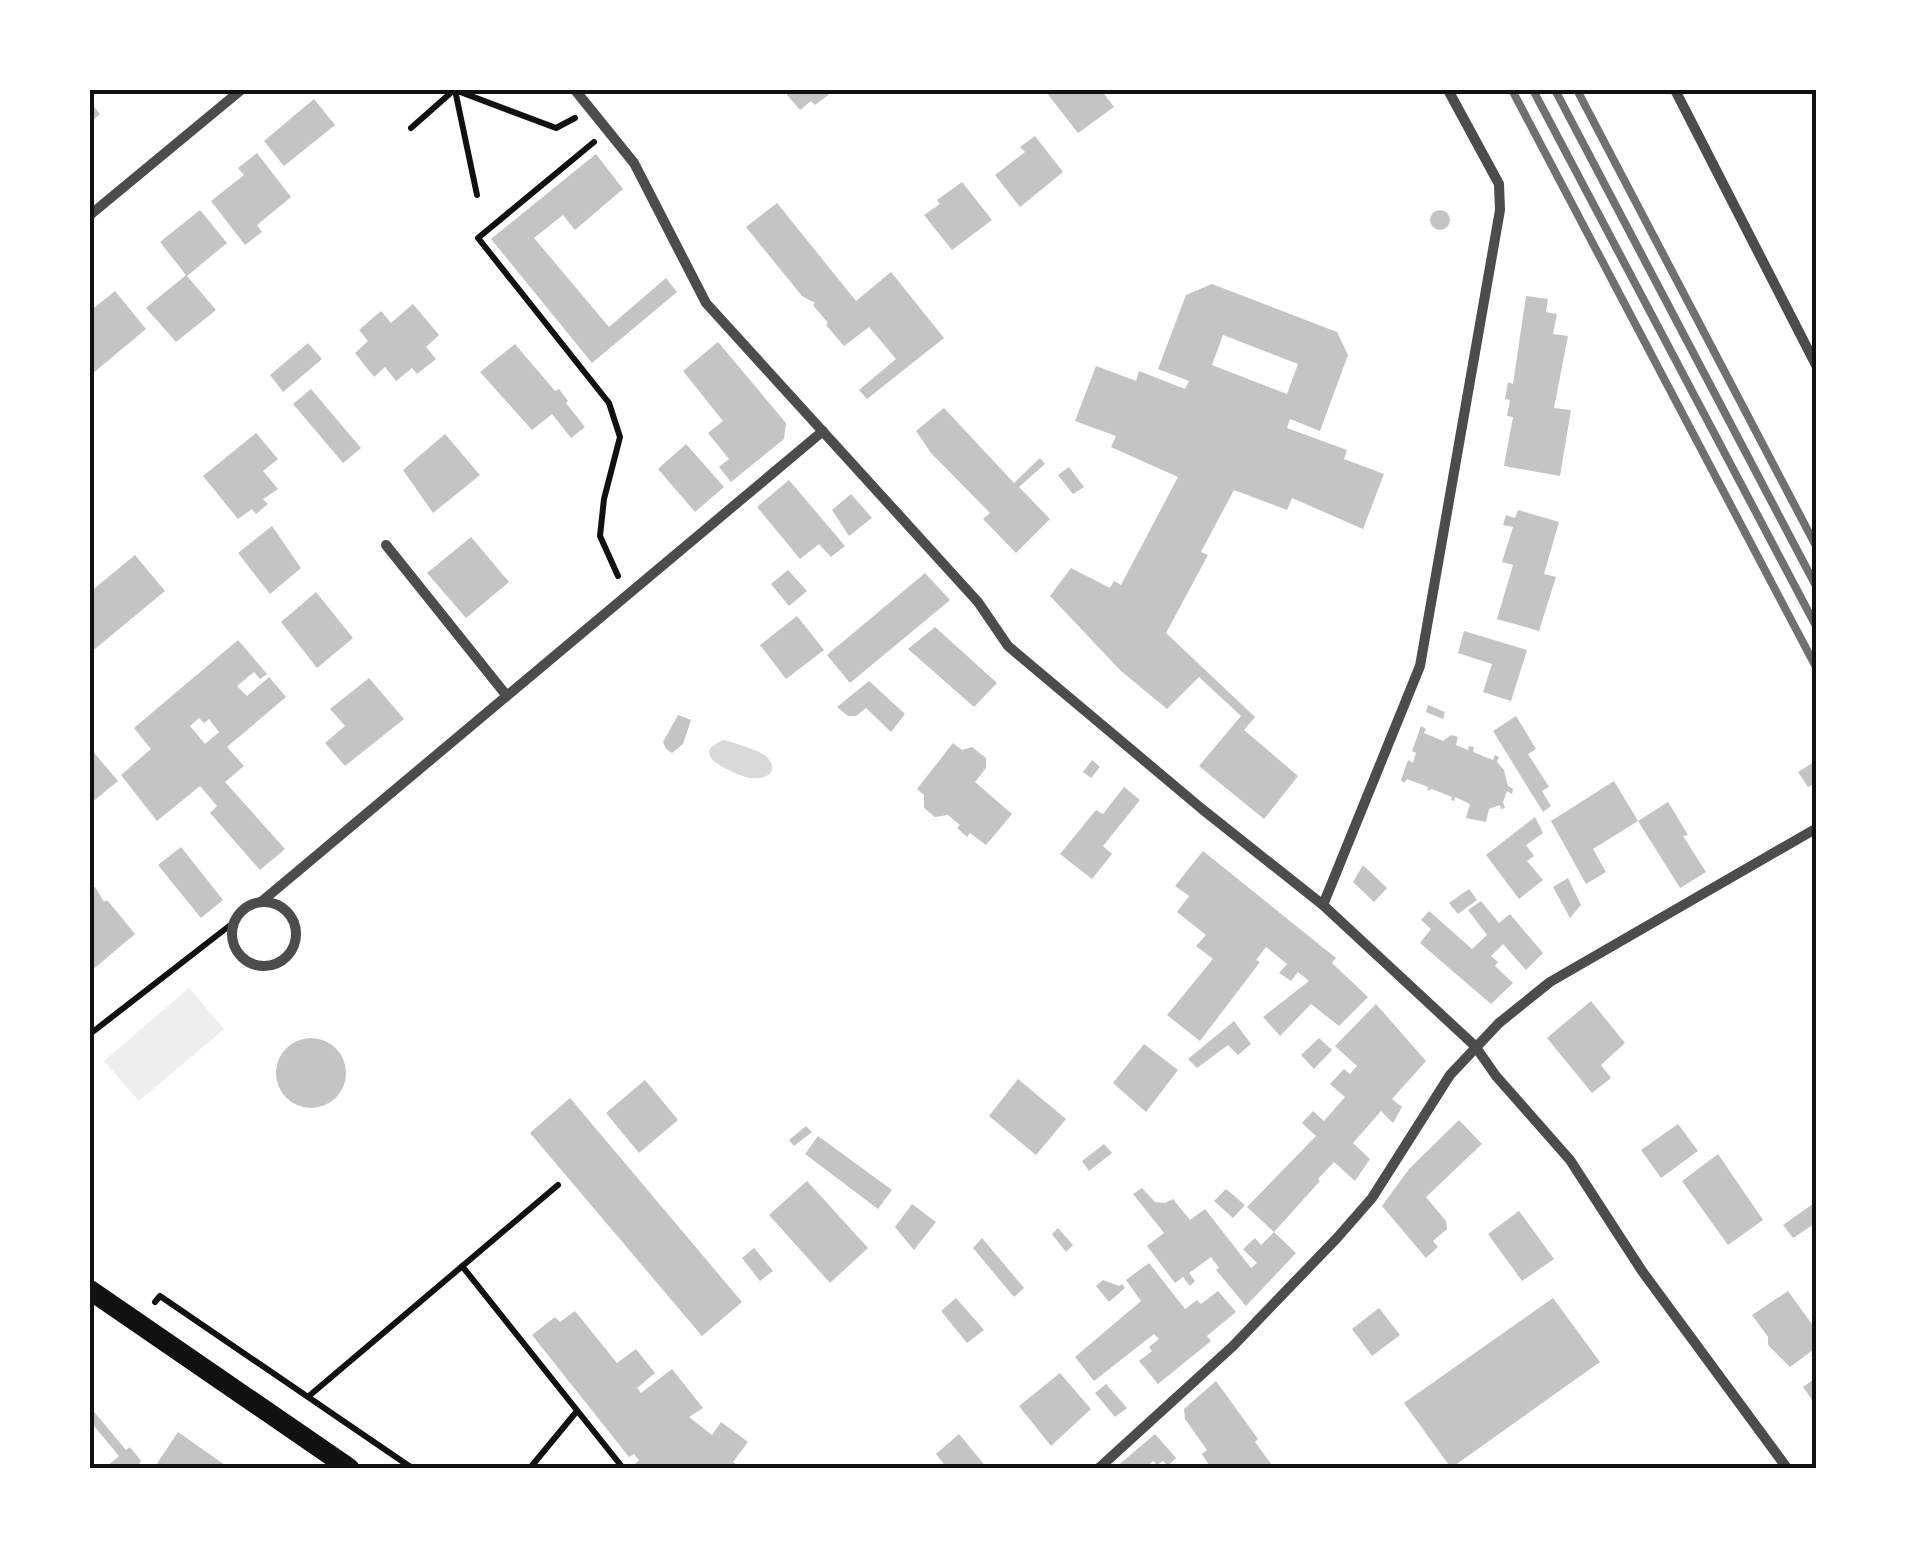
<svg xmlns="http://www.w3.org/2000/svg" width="1907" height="1558" font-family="'Archivo Narrow',sans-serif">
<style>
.green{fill:#eee}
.water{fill:#d9d9d9}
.building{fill:#c4c4c4;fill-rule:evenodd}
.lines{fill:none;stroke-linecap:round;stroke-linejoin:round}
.path{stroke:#111;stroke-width:6}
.minor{stroke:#4c4c4c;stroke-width:10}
.secondary{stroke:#111;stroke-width:20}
.rail{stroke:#707070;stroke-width:8}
.neatline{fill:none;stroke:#111;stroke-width:4}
</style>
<rect width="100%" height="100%" fill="#fff"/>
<path class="green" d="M189,988L224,1029L139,1101L104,1061Z"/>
<path class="water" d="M724,740C732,742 764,752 767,757C783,776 758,782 743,776C729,771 687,754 724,740Z"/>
<path class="building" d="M783,90H835L815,105L811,101L800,110Z
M1049,90H1101L1114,107L1078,133L1046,92Z
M314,99L335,125L284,166L264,141Z
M90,102L100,114L90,123Z
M1035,136L1063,172L1020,207L995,175L1025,152L1020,147Z
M257,153L291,197L257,225L262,232L245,245L211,201L244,175L238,168Z
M596,154L623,189L575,230L563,215L534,238L609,327L666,278L677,292L592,363L491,239Z
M962,182L992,220L952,250L924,215L940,204L937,200Z
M777,203L856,301L891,272L944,338L867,399L859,390L896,359L869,327L844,346L826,325L828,323L813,305L815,303L802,296L746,227Z
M1430 220a10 10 0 1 1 20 0a10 10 0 1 1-20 0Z
M200,210L227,243L187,276L216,310L176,342L146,308L186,275L160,242Z
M1212,284L1337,332L1348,355L1320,431L1290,419L1287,428L1347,450L1344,459L1384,474L1363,529L1292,498L1287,510L1234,490L1201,552L1208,555L1166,633L1255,717L1244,730L1298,776L1264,819L1199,766L1241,716L1199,677L1167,709L1121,671L1050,596L1071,568L1110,588L1114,581L1121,585L1178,477L1111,447L1116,436L1075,421L1096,366L1136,381L1139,371L1185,389L1189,381L1158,369L1186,295ZM1223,335L1298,364L1287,394L1212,365Z
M115,291L146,329L92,374L90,311Z
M1526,296L1548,299L1546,312L1557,314L1553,334L1568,336L1554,408L1571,410L1560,476L1504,466L1513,417L1507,416L1510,400L1505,399L1508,382L1513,384Z
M413,304L439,335L426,347L436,359L417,374L412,368L396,381L385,367L374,377L355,353L368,341L359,330L381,311L391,323Z
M718,342L786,423L784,439L731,482L719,467L729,459L708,433L723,421L683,371Z
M308,343L322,359L283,392L270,375Z
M515,344L555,391L559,389L568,401L566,403L585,427L571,438L552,414L532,430L480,372Z
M311,389L361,448L343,463L293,404Z
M944,408L1014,483L1040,458L1045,464L1019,487L1050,519L1016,553L983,519L990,513L931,453L916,431Z
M256,433L278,459L263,471L278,489L263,499L268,504L256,514L252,509L238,519L203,476Z
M445,434L480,475L433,513L403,470Z
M686,444L724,487L695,512L658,469Z
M1069,467L1084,487L1073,494L1058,475Z
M789,480L845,546L831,557L819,544L800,559L757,507Z
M851,494L872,518L849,536L832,510Z
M1518,510L1559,522L1544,574L1556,577L1539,631L1497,619L1513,565L1502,562L1513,527L1503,525L1506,515L1515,518Z
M272,526L301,568L270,594L238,553Z
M471,537L509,582L466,618L427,573Z
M135,555L165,591L90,653V592Z
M788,570L807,591L789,606L771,584Z
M925,573L950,600L850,683L827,655Z
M316,592L353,638L317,668L281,622Z
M797,616L824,650L786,679L760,645Z
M935,627L997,683L974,707L908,649Z
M1464,631L1527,650L1511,701L1483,692L1492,664L1458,653Z
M238,640L267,674L260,679L254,672L237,686L247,696L269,677L286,697L227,747L244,766L225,782L285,849L260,870L210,813L217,806L200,786L157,821L121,775L151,749L134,728ZM199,718L204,723L209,719L219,732L205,744L190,726Z
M369,678L404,719L345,766L325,743L345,726L330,709Z
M869,681L905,714L891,732L866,708L856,716H848L837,707Z
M1428,705L1445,712L1443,719L1426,712Z
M678,715L691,720L683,744L672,753L666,749L663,742Z
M1516,716L1536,749L1528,754L1549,787L1542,791L1551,806L1543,812L1493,731Z
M1421,726L1426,729L1424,733L1443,741L1451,735L1458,737L1456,745L1468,750L1469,746L1474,747L1473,752L1493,760L1495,755L1499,757L1497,762L1504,770L1508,786L1513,789L1512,794L1507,791L1503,802L1505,808L1501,809L1500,805L1489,809L1486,822L1466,818L1470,804L1455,797L1454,801L1451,800L1452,797L1432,789L1427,791L1428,787L1407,779L1404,783L1401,780L1408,760L1413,763L1416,753L1412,751Z
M953,743L962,750L972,747L986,758V768L975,782L1012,814L986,845L970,833L967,837L957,828L960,825L948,815L935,817L924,808V795L917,789Z
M90,748L118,781L90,804Z
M1092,760L1100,767L1091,778L1083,772Z
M1817,760V782L1808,787L1798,772Z
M1614,781L1638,821L1668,802L1688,835L1683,836L1706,872L1680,888L1638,821L1593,849L1606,872L1586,884L1551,821Z
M1124,787L1140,800L1103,846L1112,854L1092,879L1060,854L1096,810L1103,814Z
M1535,817L1543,833L1526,845L1534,856L1527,861L1543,880L1519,899L1486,855Z
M181,847L223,900L201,918L158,865Z
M1203,851L1336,958L1332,963L1368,997L1339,1026L1311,1004L1280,1036L1263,1017L1309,981L1298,972L1291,981L1279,973L1287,964L1266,947L1256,960L1260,962L1200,1041L1167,1015L1213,959L1196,946L1206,935L1177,912L1189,896L1175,886Z
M1363,865L1387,888L1374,902L1353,882Z
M1568,878L1581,905L1570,918L1553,887Z
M95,887L104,902L107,900L135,934L90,972V891Z
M1469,889L1477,900L1458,914L1449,903Z
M1481,901L1499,923L1510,914L1543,953L1526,970L1503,944L1491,956L1498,962L1495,966L1513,983L1491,1004L1420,943L1431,929L1421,920L1429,911L1472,949L1487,935L1468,910Z
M1591,1001L1625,1043L1601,1065L1611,1078L1592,1093L1547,1038Z
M1376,1004L1426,1061L1392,1099L1402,1107L1393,1123L1381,1111L1353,1143L1370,1159L1355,1181L1334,1162L1318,1179L1320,1181L1274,1232L1296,1253L1246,1306L1216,1270L1219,1268L1211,1257L1189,1273L1195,1281L1190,1286L1183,1277L1175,1283L1147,1246L1164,1233L1133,1194L1142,1188L1155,1202L1165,1203L1173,1199L1190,1220L1205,1209L1251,1268L1257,1263L1243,1249L1255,1238L1261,1245L1274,1232L1247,1207L1316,1136L1302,1123L1313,1111L1324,1121L1345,1097L1330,1084L1344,1069L1350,1074L1357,1066L1335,1046Z
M1234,1021L1251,1044L1238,1055L1228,1045L1197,1068L1188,1059Z
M1319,1038L1332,1050L1314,1069L1301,1055Z
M276 1073a35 35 0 1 1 70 0a35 35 0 1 1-70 0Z
M1144,1044L1178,1070L1146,1112L1113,1083Z
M1018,1079L1066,1119L1036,1155L989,1116Z
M645,1080L678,1120L639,1153L606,1113Z
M570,1098L742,1302L702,1336L530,1133Z
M1459,1120L1482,1144L1426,1197L1446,1221L1447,1229L1433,1241L1438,1247L1426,1258L1382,1206L1409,1169Z
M1678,1124L1698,1151L1661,1178L1641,1150Z
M806,1126L812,1132L794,1146L789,1140Z
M818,1136L892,1190L878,1209L805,1154Z
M1104,1144L1112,1153L1089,1171L1082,1161Z
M1718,1154L1763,1220L1728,1245L1682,1181Z
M807,1181L868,1248L830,1283L769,1215Z
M1226,1189L1245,1205L1233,1218L1214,1201Z
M1817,1201V1222L1793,1238L1783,1225Z
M912,1204L936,1222L914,1250L895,1227Z
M1519,1211L1554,1259L1522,1281L1488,1234Z
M1058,1228L1073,1245L1066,1252L1052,1234Z
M982,1238L1024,1288L1014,1297L973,1248Z
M754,1248L773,1271L760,1281L742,1258Z
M1149,1263L1185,1309L1197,1300L1201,1304L1218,1291L1236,1312L1207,1336L1211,1341L1158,1384L1139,1361L1152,1351L1149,1347L1159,1339L1154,1334L1094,1381L1075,1357L1141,1301L1126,1280Z
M1103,1280L1119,1286L1122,1284L1125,1288L1109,1302L1096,1286Z
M1788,1291L1814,1327L1817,1338V1347L1790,1367L1768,1345V1337L1752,1315Z
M956,1298L984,1330L967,1343L941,1311Z
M1553,1298L1600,1362L1451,1468L1404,1403Z
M1379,1308L1400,1335L1372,1356L1352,1329Z
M575,1311L617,1363L636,1349L655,1373L637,1388L641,1393L672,1369L703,1408L689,1417L712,1435L721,1422L748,1442L733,1462L741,1468H641L635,1464L639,1460L634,1454L629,1457L532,1335L555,1317L560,1322Z
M1060,1373L1091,1409L1051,1446L1019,1406Z
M1817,1377V1407L1803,1387Z
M1216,1381L1258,1439L1255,1442L1274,1468H1211L1202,1454L1207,1450L1185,1419L1184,1409Z
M1106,1384L1127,1408L1115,1417L1095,1393Z
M90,1407L126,1450L130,1447L141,1461L137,1468H105L119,1456L90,1421Z
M178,1432L225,1465L223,1468H154Z
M959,1434L987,1468H947L936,1454Z
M1155,1434L1176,1458L1168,1466L1163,1461L1157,1465L1153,1461L1145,1468H1115Z"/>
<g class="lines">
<path class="path" d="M455,90L556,128L575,118
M455,90L477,195
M411,128L454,90
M594,142L478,238L609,403L620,437L604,499L600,536L618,576
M90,1034L233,923
M462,1266L623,1468
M155,1302L160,1296L412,1468
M309,1396L558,1185
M530,1468L577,1411"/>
<path class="minor" d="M575,90L634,163L706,303L978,602L1008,646L1202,809L1323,905L1475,1046L1496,1076L1570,1160L1642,1271L1787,1468
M1675,90L1817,367
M90,215L241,90
M386,545L507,696
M261,902L823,431
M232 934a32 32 0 1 1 64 0a32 32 0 1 1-64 0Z
M1323,905L1420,666L1500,210L1499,184L1448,90
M1099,1468L1233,1346L1337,1238L1372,1198L1450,1075L1499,1023L1550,982L1817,828"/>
<path class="secondary" d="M90,1290L349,1468"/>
<path class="rail" d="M1512,90L1817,669
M1533,90L1817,628
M1555,90L1817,588
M1577,90L1817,548"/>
</g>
<rect width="1907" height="1558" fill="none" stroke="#ffffff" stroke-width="185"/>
<rect x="92" y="92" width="1722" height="1374" class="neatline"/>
</svg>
